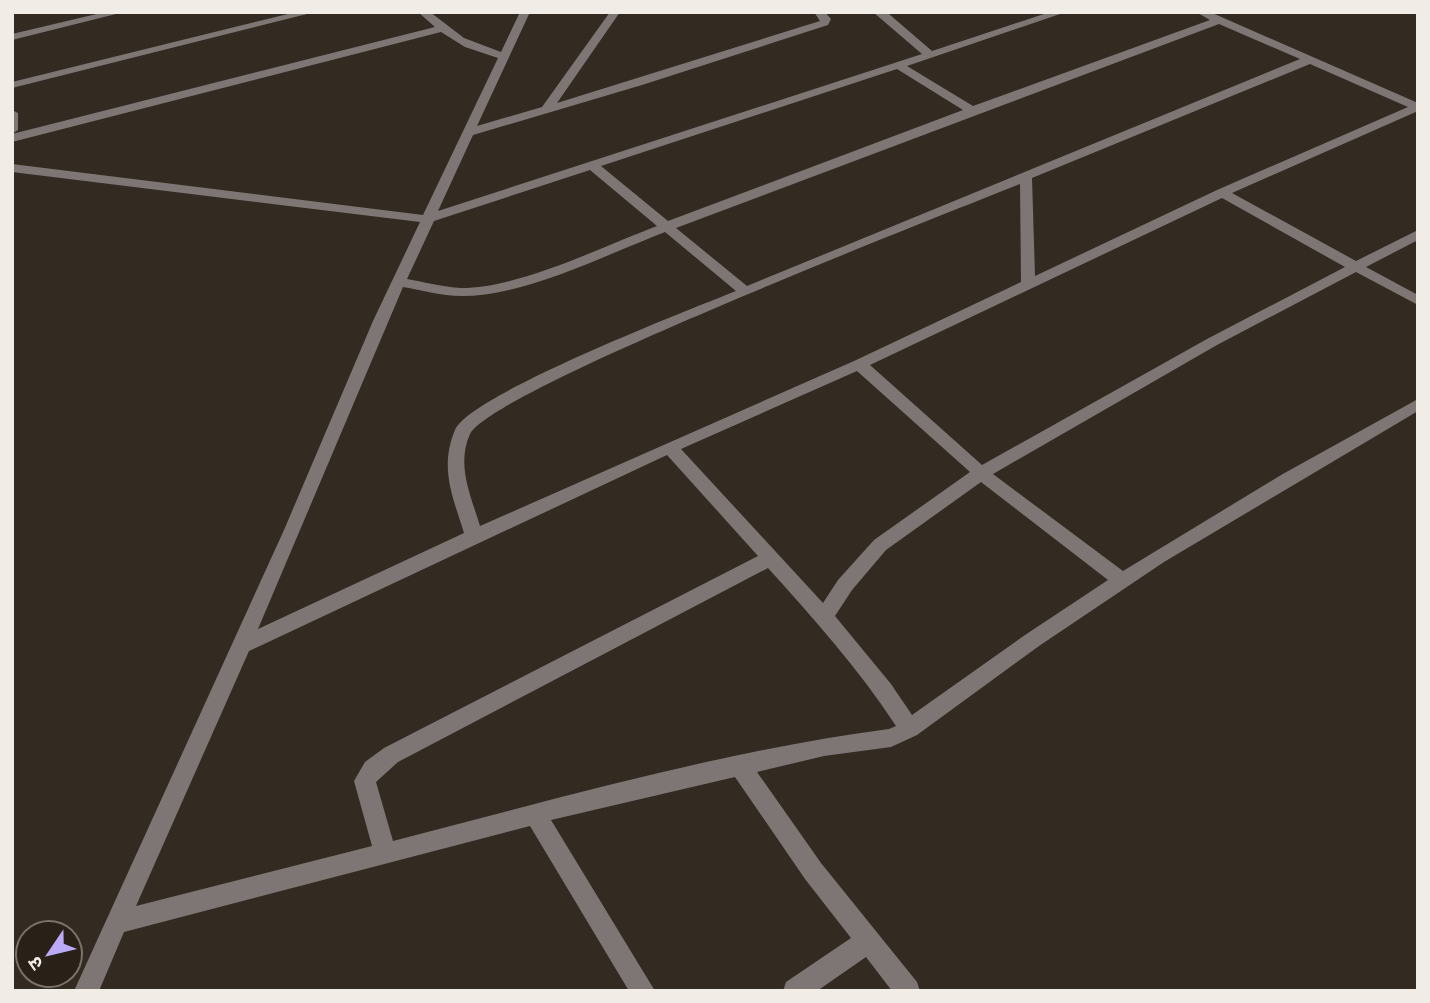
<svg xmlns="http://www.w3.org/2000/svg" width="1430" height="1003" font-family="'Space Grotesk','Noto Sans Devanagari',sans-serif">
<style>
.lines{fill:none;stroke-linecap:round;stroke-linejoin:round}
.minor{fill:#7d7674;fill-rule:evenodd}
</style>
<rect width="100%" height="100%" fill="#332a21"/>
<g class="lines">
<path class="minor" d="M105,12H124L12,40V34Z
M296,12H315L12,88V82Z
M418,12H430L464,38L501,52L520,12H530L477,126L542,107L610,12H620L557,103L820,21L814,12H825L831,19L828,25L642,85L473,135L438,211L922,54L873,12L889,14L932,51L1050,12H1066L907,66L973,106L1210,20L1196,12H1210L1418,103V111L1232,193L1356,261L1418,230V240L1366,267L1418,295V305L1356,272L1217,345L993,474L1123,571L1281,475L1418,399V411L1164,562L1039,646L917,735L891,747L824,756L757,772L821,863L917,982L920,991H892L866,957L817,991H783L786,982L851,938L805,879L735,777L551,820L655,991H629L530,826L124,932L99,991H74L284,530L373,321L420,222L12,172V164L423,215L498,58L465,47L441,32L12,142V134L435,27ZM1219,24L1300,59L747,286L676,228ZM1310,64L1408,107L1217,190L1035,276L1032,178ZM897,69L963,110L668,221L601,166ZM590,170L657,226C601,247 520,288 461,288C443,287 424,282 407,279L434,221ZM1020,184L1021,282L854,361L480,526C471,496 456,465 470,434C491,390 946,214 1020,184ZM1222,198L1345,267L1207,339L982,465L870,365ZM665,232L736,291C691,309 469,395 455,430C439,468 453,497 464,533L258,629L403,287C422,290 442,296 461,296C526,296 605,255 665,232ZM857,371L970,472L874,540L838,580L823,603L681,449ZM667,455L758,556L384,748L365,762L354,781L372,846L136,906L249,651ZM981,482L1108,580L1025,635L912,715L891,684L835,616L852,590L886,550ZM768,568C813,618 859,669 896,726L889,729C721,751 557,799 393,841L376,782L398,762Z
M12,110L18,113V130L12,134Z"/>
</g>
<rect width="1430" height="1003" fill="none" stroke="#f2ece6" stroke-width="28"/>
<g transform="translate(49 954) rotate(235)"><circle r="33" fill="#292018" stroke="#79726a" stroke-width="2"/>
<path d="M0-5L12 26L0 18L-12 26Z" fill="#bbaaf6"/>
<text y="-10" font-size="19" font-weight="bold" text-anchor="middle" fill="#f2ece6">उ</text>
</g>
</svg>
